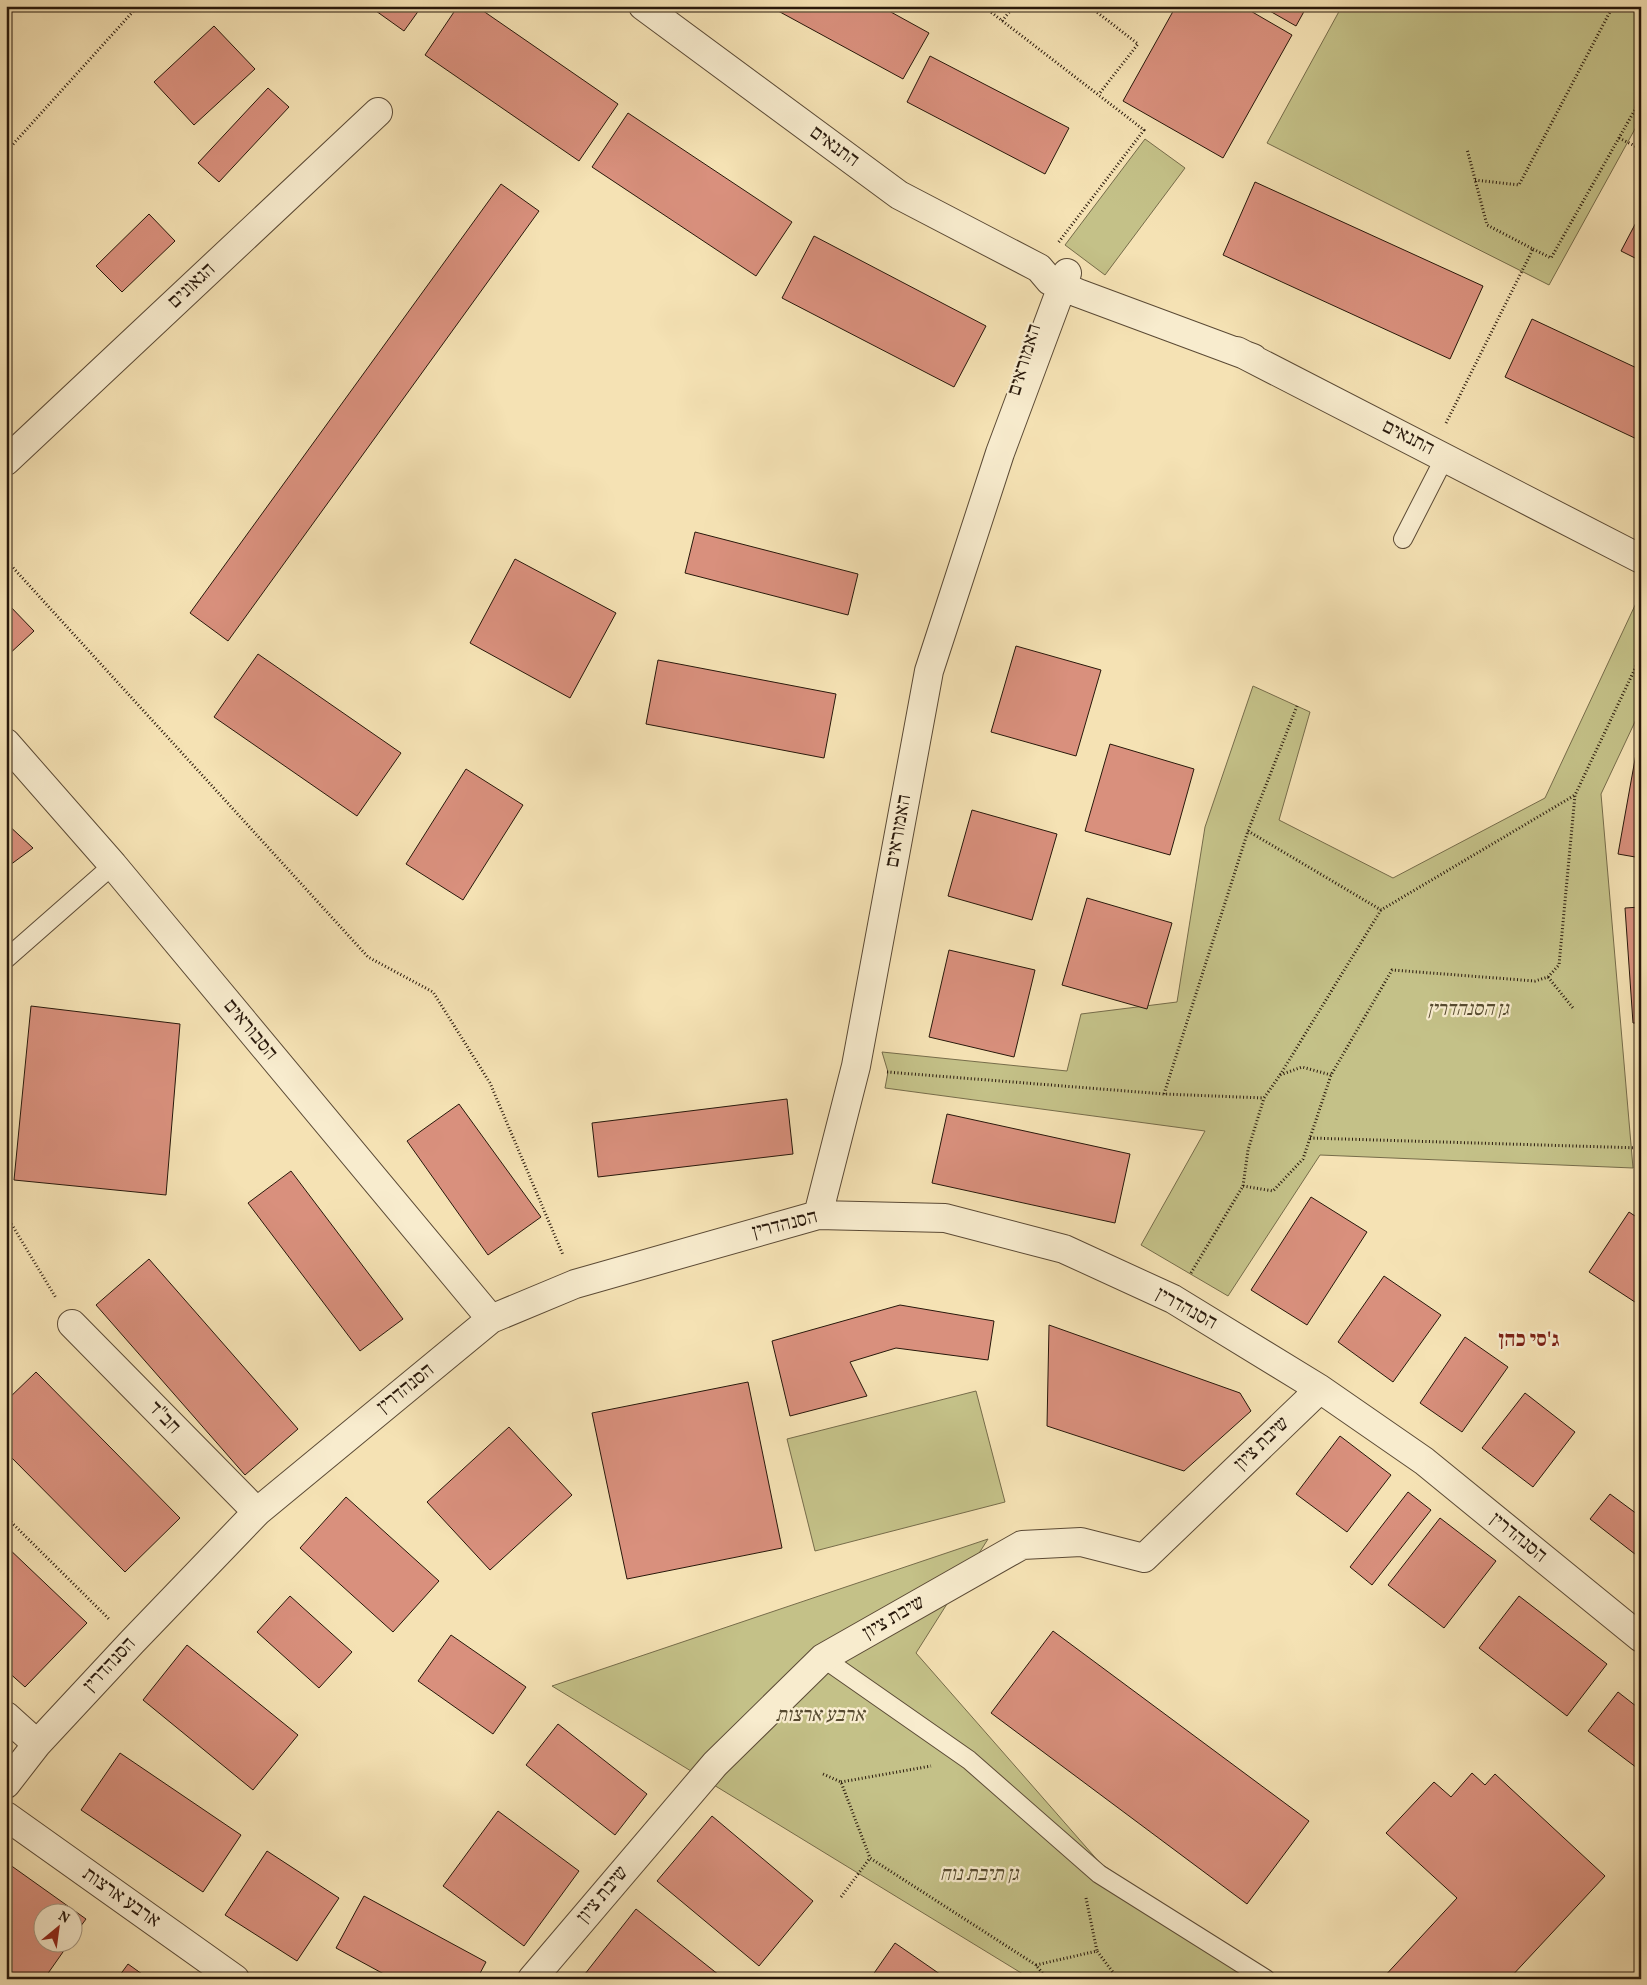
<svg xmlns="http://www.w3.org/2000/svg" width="1647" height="1985" font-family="Vollkorn,'Frank Ruhl Libre',serif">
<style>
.green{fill:#c4c188;stroke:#766c4a}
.building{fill:#d9907d;stroke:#28180b}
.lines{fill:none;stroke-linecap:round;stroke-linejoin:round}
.service-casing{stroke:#5b4a35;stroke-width:20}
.minor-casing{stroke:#5b4a35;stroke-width:30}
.path{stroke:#28180b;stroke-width:3;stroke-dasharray:1 2.5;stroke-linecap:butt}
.service{stroke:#f8ecce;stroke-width:18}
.minor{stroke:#f8ecce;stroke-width:28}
.labels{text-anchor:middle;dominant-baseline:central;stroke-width:4.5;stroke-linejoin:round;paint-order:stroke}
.street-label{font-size:20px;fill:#28180b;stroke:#f8ecce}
.park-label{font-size:20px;font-style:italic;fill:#574b30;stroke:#f8ecce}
.neighbourhood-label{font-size:21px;font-weight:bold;fill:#7a1f14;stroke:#f8ecce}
</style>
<rect width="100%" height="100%" fill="#f5e2b4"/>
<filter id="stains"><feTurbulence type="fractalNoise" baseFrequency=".004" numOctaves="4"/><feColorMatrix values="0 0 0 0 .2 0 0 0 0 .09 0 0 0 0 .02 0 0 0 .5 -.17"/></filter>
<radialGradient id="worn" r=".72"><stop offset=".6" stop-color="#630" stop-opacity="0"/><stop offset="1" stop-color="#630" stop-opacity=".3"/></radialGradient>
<path class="green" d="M1342,6H1641V118L1549,285L1267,143Z
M1145,139L1185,168L1105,275L1065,245Z
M1637,601L1641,602V709L1601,794L1633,1168L1320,1155L1228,1296L1141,1245L1205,1131L885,1088L888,1072L882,1052L1067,1071L1081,1014L1177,1002L1205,827L1253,686L1310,712L1279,820L1393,878L1545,798Z
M976,1391L1005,1502L815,1551L787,1439Z
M988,1539L916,1653L1100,1863L1266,1979H1031L552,1686Z"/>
<path class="building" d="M369,6H422L404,31Z
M458,6H476L618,104L579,161L425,55Z
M769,6H880L929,33L903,79Z
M1176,6H1242L1292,35L1223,158L1123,101Z
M1261,6H1307L1296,26Z
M214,26L255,69L194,125L154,82Z
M930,56L1069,128L1045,174L907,102Z
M268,88L289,107L219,182L198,163Z
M628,113L792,222L756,276L592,167Z
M1255,182L1483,286L1450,359L1223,255Z
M501,184L539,211L228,641L190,613Z
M1641,213V261L1621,251Z
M149,214L175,241L122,292L96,266Z
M814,236L986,326L954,387L782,298Z
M1532,319L1641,370V441L1505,377Z
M695,532L858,574L848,615L685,573Z
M515,559L616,613L570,698L470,643Z
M6,602L34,631L6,657Z
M1016,646L1101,670L1076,756L991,732Z
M258,654L401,753L357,816L214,717Z
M658,660L836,694L824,758L646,724Z
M1641,726V858L1618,854Z
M1110,744L1194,769L1170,855L1085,831Z
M466,769L523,805L463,900L406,864Z
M972,810L1057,834L1032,920L948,896Z
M6,823L33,848L6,868Z
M1087,898L1172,923L1147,1009L1062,985Z
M1641,907V1023H1633L1625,908Z
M949,950L1035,970L1014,1057L929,1037Z
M31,1006L180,1024L166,1195L14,1180Z
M787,1099L793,1154L598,1177L592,1123Z
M459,1104L541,1217L488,1255L407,1141Z
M947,1114L1130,1154L1115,1223L932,1183Z
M291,1171L403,1319L360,1351L248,1203Z
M1311,1197L1367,1232L1307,1325L1251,1290Z
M1629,1212L1641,1220V1306L1589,1272Z
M149,1259L298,1429L245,1475L96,1305Z
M1384,1276L1441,1315L1393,1382L1338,1342Z
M900,1305L994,1321L988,1360L896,1348L850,1362L867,1396L790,1416L772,1341Z
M1049,1325L1240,1393L1251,1411L1184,1471L1047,1426Z
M1465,1337L1508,1367L1462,1432L1420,1403Z
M36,1372L180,1518L125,1572L6,1452V1401Z
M748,1382L782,1548L627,1579L592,1413Z
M1525,1393L1575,1432L1533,1487L1482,1448Z
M509,1427L572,1495L490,1570L427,1502Z
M1340,1436L1391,1475L1347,1532L1296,1494Z
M1408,1492L1431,1510L1372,1585L1350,1567Z
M1610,1494L1641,1517L1640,1558L1590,1519Z
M346,1497L439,1581L393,1632L300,1548Z
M1440,1518L1496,1561L1444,1628L1388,1585Z
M6,1546L87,1623L25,1687L6,1670Z
M290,1596L352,1652L319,1688L257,1632Z
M1519,1596L1607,1664L1567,1716L1479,1648Z
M1053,1631L1309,1821L1247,1904L991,1713Z
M451,1635L526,1687L493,1734L418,1681Z
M187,1645L298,1735L253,1790L143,1700Z
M1618,1692L1641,1710V1771L1588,1731Z
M558,1724L647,1794L615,1835L526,1765Z
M120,1753L241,1835L203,1892L81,1810Z
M1472,1773L1485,1785L1495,1774L1605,1876L1509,1979H1382L1457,1898L1386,1833L1434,1782L1451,1797Z
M498,1811L579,1871L524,1946L443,1886Z
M712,1816L813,1901L759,1966L657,1881Z
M267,1851L339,1898L297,1961L225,1915Z
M6,1862L86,1919L72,1938V1912H42V1942H70L44,1979H6Z
M364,1896L486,1962L477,1979H393L336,1948Z
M636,1909L724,1979H581Z
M895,1943L947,1979H870Z
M128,1964L149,1979H117Z"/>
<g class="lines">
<g class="service-casing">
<path id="service" d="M1403,539L1445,457
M6,959L113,865
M823,1658L969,1760L1099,1874L1266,1979"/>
</g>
<g class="minor-casing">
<path id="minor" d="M643,6L899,195L1039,268L1050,281L1078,293L1253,358
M1237,351L1641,559
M6,461L378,112
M6,743L113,865L491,1319
M818,1215L856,1066L929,671L1000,453L1067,273
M72,1324L257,1512
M6,1716L37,1744
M6,1784L37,1744L132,1642L257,1512L491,1319L575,1284L818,1215L945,1218L1064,1249L1173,1299L1320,1389L1424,1461L1641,1638
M6,1816L235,1979
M532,1979L715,1764L823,1658L1022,1545L1081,1542L1144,1558L1320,1389"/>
</g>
<path class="path" d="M983,6L1144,130L1058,243
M1089,6L1138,44L1099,94
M1002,21L1014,6
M1619,138L1641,149
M6,152L138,6
M1475,180L1519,185L1613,6
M1533,249L1551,258L1641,99
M1446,423L1533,249L1487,225L1467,149
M6,560L368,957L433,992L490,1083L563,1255
M1248,831L1381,910L1575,795
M1548,977L1573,1008
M887,1072L1164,1094L1264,1098
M1280,1075L1381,910
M1164,1094L1248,831L1297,706
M1310,1138L1641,1148
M1243,1186L1248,1150L1264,1098L1280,1075L1302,1067L1331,1075
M6,1215L56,1298
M1191,1273L1243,1186L1273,1191L1303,1159L1331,1075L1392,970L1535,981L1548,977L1559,965L1575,795L1641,656
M6,1517L110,1620
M823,1774L841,1782L870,1858L1036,1965L1047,1979
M841,1782L931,1766
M841,1897L870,1858
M1086,1898L1097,1951
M1036,1965L1097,1951L1118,1979"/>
<use href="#service" class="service"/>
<use href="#minor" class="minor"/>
</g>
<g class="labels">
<g class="street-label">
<text transform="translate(834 147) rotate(36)">התנאים</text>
<text transform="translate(192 286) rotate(-43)">הגאונים</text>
<text transform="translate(1025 360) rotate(-73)">האמוראים</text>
<text transform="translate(1408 438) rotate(27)">התנאים</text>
<text transform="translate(899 831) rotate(-80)">האמוראים</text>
<text transform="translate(250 1030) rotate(50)">הסבוראים</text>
<text transform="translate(785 1225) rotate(-14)">הסנהדרין</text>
<text transform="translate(1186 1309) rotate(29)">הסנהדרין</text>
<text transform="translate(406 1389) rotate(-39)">הסנהדרין</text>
<text transform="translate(164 1418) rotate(46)">חב"ד</text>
<text transform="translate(1262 1444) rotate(-44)">שיבת ציון</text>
<text transform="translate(1518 1538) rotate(39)">הסנהדרין</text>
<text transform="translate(894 1618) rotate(-30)">שיבת ציון</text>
<text transform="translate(110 1665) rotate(-47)">הסנהדרין</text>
<text transform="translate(603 1895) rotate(-50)">שיבת ציון</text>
<text transform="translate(121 1898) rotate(35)">ארבע ארצות</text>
</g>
<g class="park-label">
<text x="1468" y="1010">גן הסנהדרין</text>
<text x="820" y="1716">ארבע ארצות</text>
<text x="979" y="1875">גן תיבת נוח</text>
</g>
<g class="neighbourhood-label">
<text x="1529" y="1340">ג'סי כהן</text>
</g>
</g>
<rect width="1647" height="1985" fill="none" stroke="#f5e2b4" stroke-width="25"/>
<rect x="8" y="8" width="1632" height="1970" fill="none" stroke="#28180b" stroke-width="2.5"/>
<rect x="12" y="12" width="1622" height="1960" fill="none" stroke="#28180b"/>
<g transform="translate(58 1928) rotate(29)"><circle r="24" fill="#f8ecce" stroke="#a59780"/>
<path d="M0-4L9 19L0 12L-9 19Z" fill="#8f2418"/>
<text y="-8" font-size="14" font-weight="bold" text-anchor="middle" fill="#28180b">N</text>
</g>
<rect width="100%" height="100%" filter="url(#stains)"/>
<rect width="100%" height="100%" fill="url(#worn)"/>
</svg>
